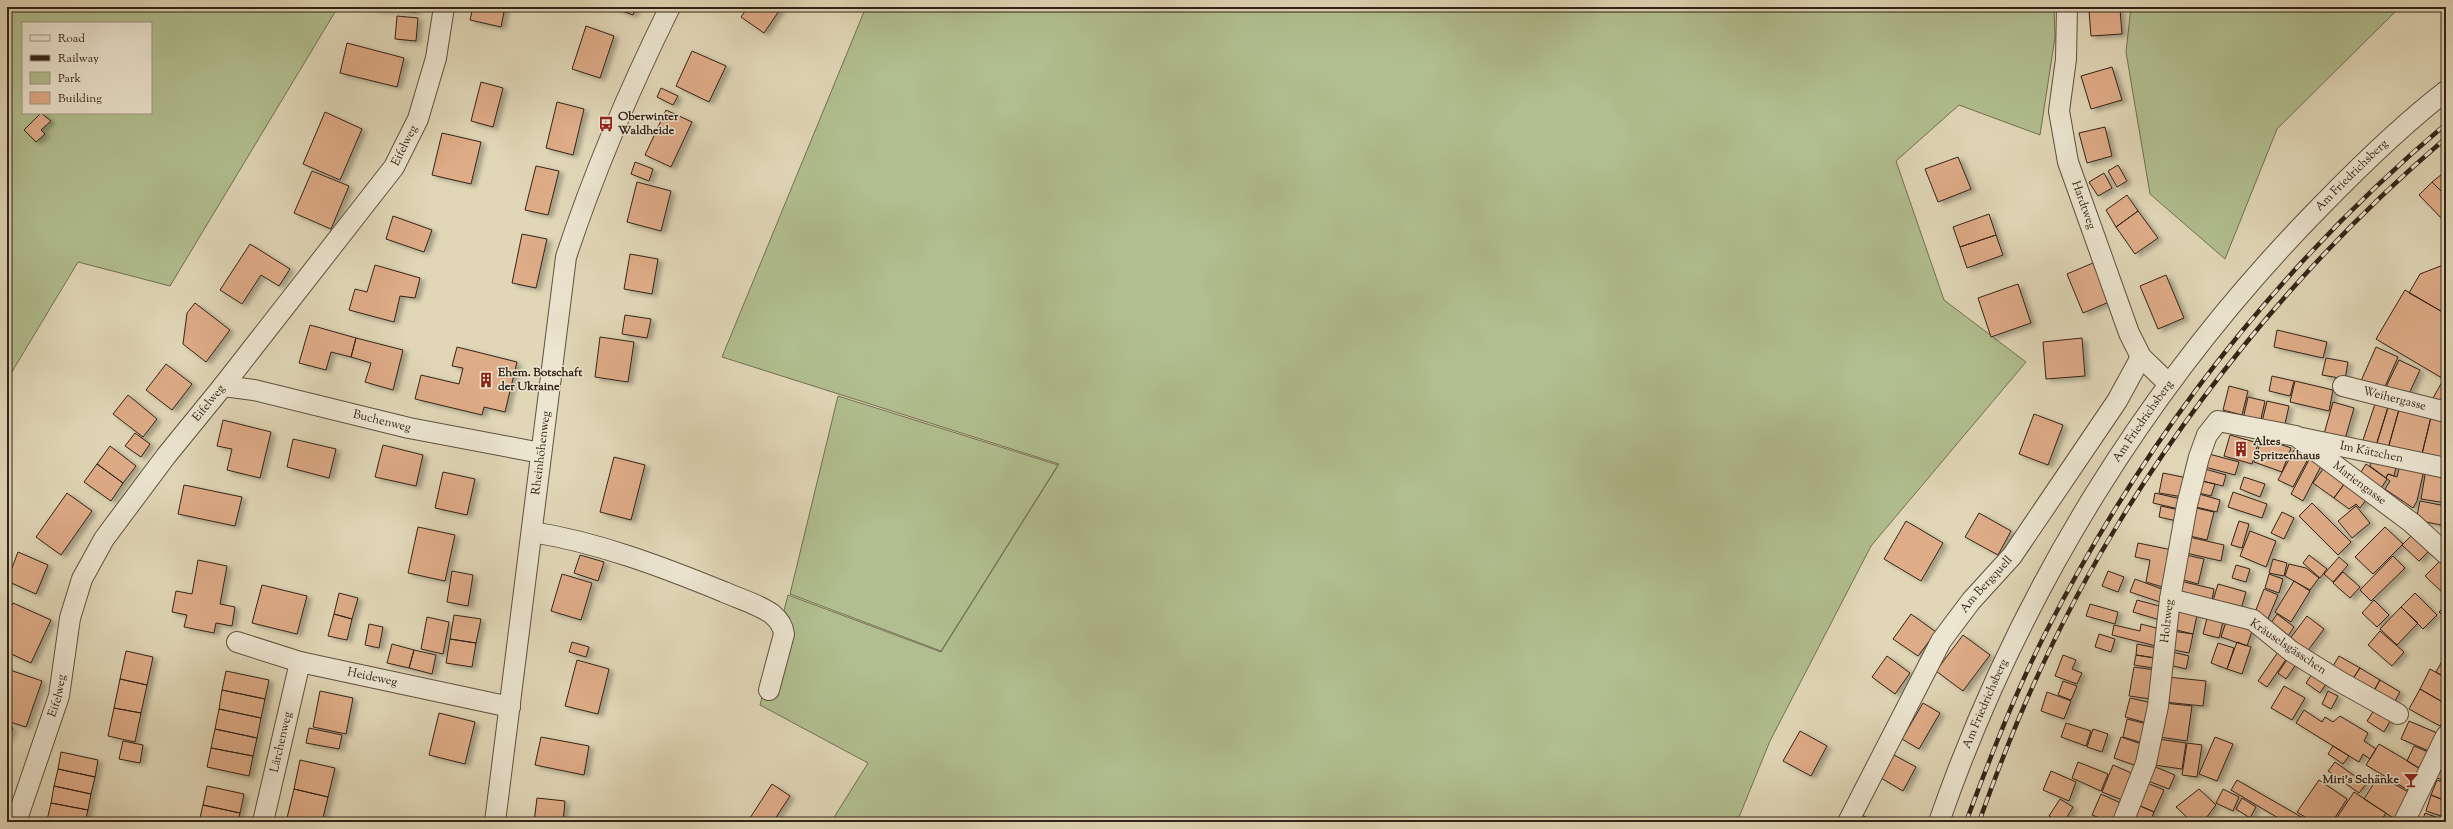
<svg xmlns="http://www.w3.org/2000/svg" width="2453" height="829" font-family="'Sorts Mill Goudy',serif">
<style>
.green{fill:#b1be8f;stroke:#727053;fill-rule:evenodd}
.building{fill:#dfac88;stroke:#332317;filter:url(#shadow)}
.lines{fill:none;stroke-linecap:round;stroke-linejoin:round}
.minor-casing{stroke:#5e503f;stroke-width:22}
.minor{stroke:#ece5d0;stroke-width:20}
.rail-casing{stroke:#332317;stroke-width:4.5}
.rail{stroke:#ece5d0;stroke-width:3;stroke-dasharray:9;stroke-linecap:butt}
.labels{text-anchor:middle;dominant-baseline:central;stroke-width:3;stroke-linejoin:round;paint-order:stroke}
.poi-label{font-size:12px;font-weight:bold;fill:#332317;stroke:#ece5d0;text-anchor:start}
.street-label{font-size:12px;fill:#332317;stroke:#ece5d0}
</style>
<defs>
<filter id="shadow"><feDropShadow dx="4.5" dy="2.5" stdDeviation="2" flood-color="#0004"/></filter>
</defs>
<rect width="100%" height="100%" fill="#e1d7b7"/>
<filter id="stains"><feTurbulence type="fractalNoise" baseFrequency=".005" numOctaves="4"/><feColorMatrix values="0 0 0 0 .2 0 0 0 0 .09 0 0 0 0 .02 0 0 0 .5 -.17"/></filter>
<radialGradient id="worn" r=".72"><stop offset=".6" stop-color="#630" stop-opacity="0"/><stop offset="1" stop-color="#630" stop-opacity=".3"/></radialGradient>
<path class="green" d="M7,7H338L170,286L78,262L7,380ZM23,23H151V113H23Z
M866,7H2054L2055,37L2040,135L1959,105L1896,161L1944,300L2026,362L1871,546L1770,741L1737,822H831L868,763L760,705L788,595L941,652L1059,464L722,357Z
M2131,7H2400L2277,129L2225,259L2150,194L2126,52Z
M838,396L1058,465L941,651L790,594Z"/>
<path class="building" d="M376,7H417L416,12L376,9Z
M473,7H505L501,27L470,20Z
M611,7H636L633,15Z
M748,7H780L781,8L764,33L741,17Z
M2120,9L2122,34L2091,36L2089,11Z
M397,16L418,18L416,41L395,39Z
M586,26L614,36L600,78L572,69Z
M347,43L404,58L397,87L340,73Z
M692,51L726,66L709,102L676,86Z
M2112,67L2122,100L2091,109L2081,76Z
M481,82L503,88L493,127L471,121Z
M661,88L678,96L673,105L657,97Z
M557,102L584,109L573,155L546,148Z
M666,110L692,122L671,167L645,155Z
M325,112L362,129L340,180L303,164Z
M41,113L51,121L41,130L45,134L36,142L24,130Z
M2105,127L2112,156L2087,163L2079,133Z
M442,133L481,142L471,184L432,175Z
M1958,157L1971,189L1938,202L1925,169Z
M635,162L653,169L649,181L631,174Z
M2118,165L2127,181L2117,187L2108,171Z
M536,166L559,171L548,215L525,210Z
M312,171L349,186L331,229L294,213Z
M2446,171V196L2432,182Z
M2104,173L2112,188L2098,196L2089,182Z
M637,182L671,191L661,231L627,222Z
M2432,182L2446,196V223L2419,195Z
M2127,195L2138,211L2116,227L2106,210Z
M2138,211L2158,238L2135,254L2116,227Z
M1989,214L1996,235L1960,247L1953,227Z
M393,216L432,230L424,252L386,239Z
M522,234L547,239L536,288L512,283Z
M1996,235L2003,255L1967,268L1960,247Z
M250,244L290,269L279,286L261,275L242,304L220,290Z
M630,254L658,259L652,294L624,289Z
M2093,263L2109,302L2083,313L2067,274Z
M2446,264V314L2409,293L2420,274Z
M375,265L420,278L415,298L400,296L394,322L349,310L355,289L367,292Z
M2166,275L2184,318L2158,329L2140,286Z
M2018,284L2031,323L1991,337L1978,298Z
M2405,290L2446,314V370L2442,378L2376,339Z
M195,303L230,330L206,362L183,344L187,313Z
M625,315L651,319L647,338L622,334Z
M310,325L356,338L351,357L331,352L326,370L299,363Z
M2277,330L2327,342L2323,358L2274,347Z
M600,337L634,342L628,382L595,377Z
M356,338L403,350L393,390L365,382L371,363L351,357Z
M2082,338L2085,376L2046,379L2043,342Z
M457,347L517,362L505,412L484,407L482,415L415,399L421,375L459,384L463,368L452,366Z
M2376,347L2398,357L2383,391L2361,381Z
M2326,358L2348,362L2345,379L2322,375Z
M2399,360L2420,370L2407,398L2386,387Z
M166,364L192,384L172,410L146,390Z
M2446,375V406L2433,398Z
M2272,376L2294,381L2290,396L2269,391Z
M2295,381L2333,390L2329,411L2290,402Z
M2229,386L2248,391L2242,415L2223,410Z
M128,395L157,419L143,437L113,414Z
M2248,397L2265,401L2260,423L2243,419Z
M2267,401L2289,406L2284,428L2262,422Z
M2376,401L2389,404L2375,449L2361,446Z
M2333,402L2354,408L2345,439L2324,434Z
M2389,404L2400,406L2387,452L2375,449Z
M2400,406L2432,413L2421,458L2387,452Z
M2432,413L2446,416V464L2421,458Z
M2034,414L2063,425L2048,465L2019,454Z
M223,420L271,432L260,478L227,470L232,449L217,446Z
M135,433L150,444L141,457L125,446Z
M2230,435L2258,443L2252,464L2224,456Z
M2262,438L2291,448L2282,472L2254,462Z
M293,439L336,449L329,478L287,467Z
M383,445L423,455L416,486L375,477Z
M110,446L136,466L123,483L97,464Z
M2294,450L2309,457L2293,487L2278,480Z
M2209,454L2239,462L2235,475L2205,467Z
M614,457L645,465L631,520L600,512Z
M2371,457L2397,463L2394,476L2388,474L2386,478L2370,466Z
M2310,458L2322,464L2303,501L2291,494Z
M97,464L123,483L111,501L84,482Z
M2366,464L2387,479L2380,490L2359,475Z
M2400,464L2424,470L2417,501L2413,508L2385,489L2390,481L2386,478L2388,474L2397,477Z
M2326,465L2347,480L2334,498L2313,483Z
M2205,469L2226,475L2223,486L2202,481Z
M2426,469L2446,472V503L2421,499Z
M443,472L475,479L467,515L435,508Z
M2163,473L2187,478L2183,497L2159,493Z
M2244,477L2265,484L2260,497L2240,489Z
M2347,480L2369,496L2360,508L2356,504L2349,509L2334,498Z
M2202,481L2215,484L2211,496L2199,493Z
M184,485L242,497L235,526L178,514Z
M2233,492L2267,504L2262,518L2228,507Z
M67,493L92,511L61,555L36,537Z
M2155,493L2181,499L2179,509L2153,503Z
M2199,494L2220,500L2217,512L2196,507Z
M2420,501L2446,506V526L2416,520Z
M2312,503L2351,542L2338,555L2299,516Z
M2161,506L2179,510L2177,521L2159,517Z
M2356,506L2370,523L2352,538L2338,521Z
M2196,508L2214,512L2207,540L2190,536Z
M2282,512L2294,518L2284,539L2271,533Z
M1979,513L2011,531L1998,555L1965,537Z
M1906,521L1943,543L1921,581L1884,559Z
M2239,521L2249,524L2242,548L2231,545Z
M418,527L455,535L445,581L408,573Z
M2385,527L2403,544L2373,574L2355,557Z
M2250,531L2276,541L2266,567L2240,556Z
M2416,531L2433,547L2419,561L2402,545Z
M2189,537L2224,545L2221,561L2186,553Z
M2138,543L2172,550L2166,588L2146,582L2150,560L2135,557Z
M18,552L48,565L36,594L7,581Z
M580,555L604,562L598,581L574,573Z
M2186,555L2204,559L2198,584L2180,579Z
M2309,555L2327,569L2320,578L2303,563Z
M2393,556L2405,568L2371,601L2360,590Z
M2445,556L2446,586L2441,591L2425,576Z
M2339,557L2348,565L2333,582L2324,574Z
M2273,559L2287,563L2284,576L2269,573Z
M198,560L227,566L220,604L235,607L232,626L216,623L214,633L184,627L187,615L172,612L176,591L192,594Z
M2289,564L2306,568L2319,578L2310,590L2285,576Z
M2236,565L2250,569L2246,582L2232,578Z
M452,571L473,575L468,606L447,602Z
M2108,571L2124,577L2118,592L2102,586Z
M2343,572L2360,587L2350,598L2333,583Z
M562,574L592,583L581,620L551,611Z
M2269,574L2283,579L2279,593L2265,588Z
M2135,579L2167,591L2163,603L2130,592Z
M2180,581L2214,589L2211,605L2176,596Z
M2294,581L2310,591L2291,622L2275,612Z
M2218,584L2246,592L2240,612L2212,604Z
M262,585L307,596L297,634L252,623Z
M2264,589L2278,595L2267,621L2254,615Z
M339,593L358,598L352,619L334,614Z
M2415,593L2437,615L2423,629L2401,607Z
M2137,600L2163,607L2160,620L2133,612Z
M2374,600L2389,615L2377,627L2362,613Z
M13,603L51,620L31,663L7,652V616Z
M2090,604L2118,612L2115,624L2086,616Z
M2178,605L2198,610L2193,634L2172,629Z
M2446,605V619L2439,612Z
M2401,607L2418,623L2397,645L2380,629Z
M334,614L352,619L347,640L328,636Z
M1911,614L1936,632L1918,656L1893,639Z
M2208,614L2224,618L2219,638L2203,634Z
M2277,614L2294,627L2286,639L2269,626Z
M454,615L481,619L476,643L450,639Z
M2228,616L2254,625L2247,646L2221,637Z
M2307,616L2324,629L2306,653L2289,640Z
M427,617L449,622L443,654L421,649Z
M369,624L383,627L379,648L365,645Z
M2141,624L2160,629L2156,646L2112,635L2114,625L2140,631Z
M2172,631L2193,634L2189,653L2169,649Z
M2380,631L2404,652L2392,666L2368,645Z
M2099,634L2115,639L2111,652L2095,647Z
M1963,635L1990,655L1963,691L1936,671Z
M450,639L476,643L472,667L446,663Z
M572,642L589,647L586,657L569,652Z
M2237,642L2251,647L2242,674L2227,669Z
M2218,643L2234,648L2227,669L2211,663Z
M392,644L414,650L409,668L387,663Z
M2137,644L2157,648L2155,658L2136,655Z
M414,650L436,655L432,674L409,668Z
M126,651L153,657L147,685L120,679Z
M2168,651L2189,656L2186,669L2165,664Z
M2278,652L2287,658L2267,687L2258,681Z
M2291,654L2299,660L2286,679L2278,673Z
M2446,654V678L2436,672Z
M2063,655L2076,660L2072,669L2082,673L2077,684L2055,676Z
M2136,655L2155,658L2153,668L2134,665Z
M1887,656L1910,673L1895,694L1872,677Z
M2339,656L2360,668L2350,683L2330,671Z
M577,660L609,669L598,714L565,706Z
M2134,667L2155,670L2151,699L2129,696Z
M2316,668L2330,678L2320,693L2306,683Z
M2360,668L2380,680L2371,696L2350,683Z
M7,669L42,681L26,727L7,721Z
M2430,669L2446,678V704L2420,689Z
M226,671L269,680L265,699L222,690Z
M2167,677L2206,681L2203,706L2164,702Z
M120,679L147,685L141,713L114,708Z
M2380,680L2400,692L2391,708L2371,696Z
M2063,681L2077,686L2071,700L2058,695Z
M2284,686L2305,698L2292,720L2271,708Z
M2420,689L2446,704V715L2440,726L2409,709Z
M222,690L265,699L261,718L219,709Z
M320,691L353,698L346,734L313,727Z
M2328,691L2338,696L2331,709L2322,704Z
M2047,692L2071,701L2064,719L2041,711Z
M2130,698L2152,703L2147,723L2125,717Z
M1923,703L1940,713L1919,749L1902,739Z
M2164,703L2192,706L2187,741L2159,737Z
M2378,704L2394,714L2384,732L2367,721Z
M114,708L141,713L135,742L108,736Z
M219,709L261,718L257,738L215,729Z
M2304,710L2322,722L2325,717L2333,722L2340,716L2368,733L2364,741L2376,749L2370,759L2363,754L2359,762L2296,723Z
M439,713L475,722L465,764L429,755Z
M2127,719L2147,724L2143,743L2123,737Z
M2409,721L2437,733L2429,751L2401,739Z
M2066,723L2091,731L2086,746L2061,737Z
M7,725L13,728L7,741Z
M309,728L342,735L339,749L306,743Z
M215,729L257,738L253,756L211,748Z
M2093,729L2108,734L2102,752L2087,747Z
M1800,731L1827,746L1811,776L1783,761Z
M541,737L589,746L584,775L535,765Z
M2121,737L2144,745L2137,766L2114,758Z
M2215,737L2233,744L2217,781L2199,774Z
M2158,739L2186,743L2182,769L2154,765Z
M123,741L143,745L140,763L119,759Z
M2187,743L2202,745L2197,777L2182,775Z
M2379,744L2421,769L2408,790L2366,765Z
M2333,746L2349,756L2343,764L2328,754Z
M2414,746L2428,752L2420,769L2407,761Z
M211,748L253,756L249,776L207,767Z
M61,752L98,760L95,777L58,769Z
M1894,755L1916,767L1903,791L1881,778Z
M300,760L335,768L328,797L294,789Z
M2078,762L2108,774L2101,791L2072,778Z
M2335,762L2366,784L2359,793L2328,771Z
M2113,765L2136,775L2125,801L2102,792Z
M2153,766L2175,775L2169,789L2148,781Z
M2440,767L2446,770V782L2435,777Z
M58,769L95,777L91,794L54,786Z
M2051,771L2076,782L2069,801L2043,790Z
M2379,775L2408,792L2395,819L2364,799Z
M2237,780L2310,822H2285L2231,790Z
M2319,780L2347,799L2332,822H2313L2297,812Z
M2437,780L2446,784V801L2431,795Z
M2147,783L2164,790L2154,812L2138,805Z
M772,784L790,796L773,822H755L750,818Z
M54,786L91,794L88,810L51,803Z
M207,786L244,794L240,813L203,805Z
M294,789L328,797L322,822H306L287,818Z
M2199,789L2216,805L2203,822H2192L2176,807Z
M2223,789L2239,797L2233,811L2216,803Z
M2354,792L2386,813L2380,822H2334Z
M2101,794L2125,805L2118,822H2110L2092,815Z
M2431,795L2446,801L2441,816L2426,811Z
M537,798L565,801L563,822H534Z
M2242,798L2256,807L2250,818L2236,809Z
M2060,799L2073,807L2064,822H2059L2049,816Z
M51,803L88,810L85,822L47,820Z
M203,805L240,813L238,822H199Z
M2138,805L2154,812L2150,822H2130Z
M2425,813L2446,821V822H2422Z
M1862,815L1875,822H1858Z"/>
<g class="lines">
<g class="minor-casing">
<g id="minor">
<path id="s1" d="M2067,7L2066,59L2059,111L2068,162L2129,333L2141,357L2169,384"/>
<path id="s2" d="M223,386L254,390L409,428L541,453"/>
<path id="s3" d="M2343,386L2446,412"/>
<path id="s4" d="M2302,438L2446,468"/>
<path d="M532,532C597,542 663,567 724,592C740,599 758,604 772,614C778,619 783,626 784,634L769,690"/>
<path d="M2170,599L2253,620L2291,651L2339,681L2398,714"/>
<path id="s5" d="M237,642L300,662L510,707"/>
<path id="s6" d="M16,822L59,696L70,618L82,579L104,539L166,456L223,386L394,167L418,119L436,58L444,7"/>
<path id="s7" d="M263,822L300,662"/>
<path id="s8" d="M495,822L566,257C595,169 629,90 670,7"/>
<path id="s9" d="M1848,822L1941,641L1971,601L2012,556L2117,401L2141,357"/>
<path id="s10" d="M1939,822C2019,591 2151,378 2323,204C2362,164 2402,125 2446,91"/>
<path id="s11" d="M2123,822L2146,763L2158,706L2170,599L2187,505L2199,457L2207,435L2218,421L2296,436L2412,523L2446,554"/>
<path d="M2404,822L2446,736"/>
</g>
</g>
<use href="#minor" class="minor"/>
<g class="rail-casing">
<path id="rail" d="M1966,822C1990,758 2015,693 2046,632C2145,438 2279,265 2446,124
M1979,822C1993,783 2008,743 2025,704C2117,490 2269,289 2446,138"/>
</g>
<use href="#rail" class="rail"/>
</g>
<defs>
<g id="bus-bare" transform="scale(1.2)"><path d="M-5-6H5V4H4V6H2V4H-2V6H-4V4H-5ZM-3.5-4V0h7V-4ZM-3.5 1.2v1.5H-2V1.2ZM2 1.2v1.5H3.5V1.2Z" fill="#8f2418" stroke="#ece5d0" stroke-width="2.5" paint-order="stroke"/></g>
<g id="building-bare" transform="scale(1.2)"><path d="M-4-6H4V6H1V3H-1V6H-4ZM-2.5-4.3h1.7v1.8h-1.7ZM.8-4.3h1.7v1.8H.8ZM-2.5-1h1.7V.8h-1.7ZM.8-1h1.7V.8H.8Z" fill="#8f2418" stroke="#ece5d0" stroke-width="2.5" paint-order="stroke"/></g>
<g id="bar-bare" transform="scale(1.2)"><path d="M-6-5H6L.8 .8V4.5H3.5V6h-7V4.5H-.8V.8Z" fill="#8f2418" stroke="#ece5d0" stroke-width="2.5" paint-order="stroke"/></g>
</defs>
<g fill-rule="evenodd">
<use href="#bus-bare" x="606" y="124"/>
<use href="#building-bare" x="486" y="380"/>
<use href="#building-bare" x="2241" y="449"/>
<use href="#bar-bare" x="2411" y="780"/>
</g>
<g class="labels">
<g class="poi-label">
<text x="618" y="117">Oberwinter<tspan x="618" dy="14">Waldheide</tspan></text>
<text x="498" y="373">Ehem. Botschaft<tspan x="498" dy="14">der Ukraine</tspan></text>
<text x="2253" y="442">Altes<tspan x="2253" dy="14">Spritzenhaus</tspan></text>
<text x="2399" y="780" text-anchor="end">Miri's Schänke</text>
</g>
<g class="street-label">
<text stroke="none"><textPath href="#s6" startOffset="794">Eifelweg</textPath></text>
<text stroke="none"><textPath href="#s10" startOffset="774">Am Friedrichsberg</textPath></text>
<text stroke="none"><textPath href="#s1" startOffset="202">Hardtweg</textPath></text>
<text stroke="none"><textPath href="#s3" startOffset="53">Weihergasse</textPath></text>
<text stroke="none"><textPath href="#s6" startOffset="470">Eifelweg</textPath></text>
<text stroke="none"><textPath href="#s2" startOffset="163">Buchenweg</textPath></text>
<text stroke="none"><textPath href="#s10" startOffset="451">Am Friedrichsberg</textPath></text>
<text stroke="none"><textPath href="#s4" startOffset="71">Im Kätzchen</textPath></text>
<text stroke="none"><textPath href="#s8" startOffset="372">Rheinhöhenweg</textPath></text>
<text stroke="none"><textPath href="#s11" startOffset="574">Mariengasse</textPath></text>
<text stroke="none"><textPath href="#s9" startOffset="276">Am Bergquell</textPath></text>
<text stroke="none"><textPath href="#s11" startOffset="207">Holzweg</textPath></text>
<text transform="translate(2288 647) rotate(34)">Kräuselsgässchen</text>
<text stroke="none"><textPath href="#s5" startOffset="140">Heideweg</textPath></text>
<text stroke="none"><textPath href="#s6" startOffset="133">Eifelweg</textPath></text>
<text stroke="none"><textPath href="#s10" startOffset="127">Am Friedrichsberg</textPath></text>
<text stroke="none"><textPath href="#s7" startOffset="82">Lärchenweg</textPath></text>
</g>
</g>
<rect width="2453" height="829" fill="none" stroke="#e1d7b7" stroke-width="24"/>
<rect x="8" y="8" width="2437" height="813" fill="none" stroke="#332317" stroke-width="2"/>
<rect x="12" y="12" width="2429" height="805" fill="none" stroke="#332317"/>
<rect x="22" y="22" width="130" height="92" fill="#ece5d0" stroke="#a29786"/>
<rect x="30" y="35" width="20" height="6" fill="#ece5d0" stroke="#a29786"/>
<text x="58" y="42" font-size="12" fill="#332317">Road</text>
<rect x="30" y="55" width="20" height="6" fill="#332317" stroke="#a29786"/>
<text x="58" y="62" font-size="12" fill="#332317">Railway</text>
<rect x="30" y="72" width="20" height="12" fill="#b1be8f" stroke="#a29786"/>
<text x="58" y="82" font-size="12" fill="#332317">Park</text>
<rect x="30" y="92" width="20" height="12" fill="#dfac88" stroke="#a29786"/>
<text x="58" y="102" font-size="12" fill="#332317">Building</text>
<rect width="100%" height="100%" filter="url(#stains)"/>
<rect width="100%" height="100%" fill="url(#worn)"/>
</svg>
